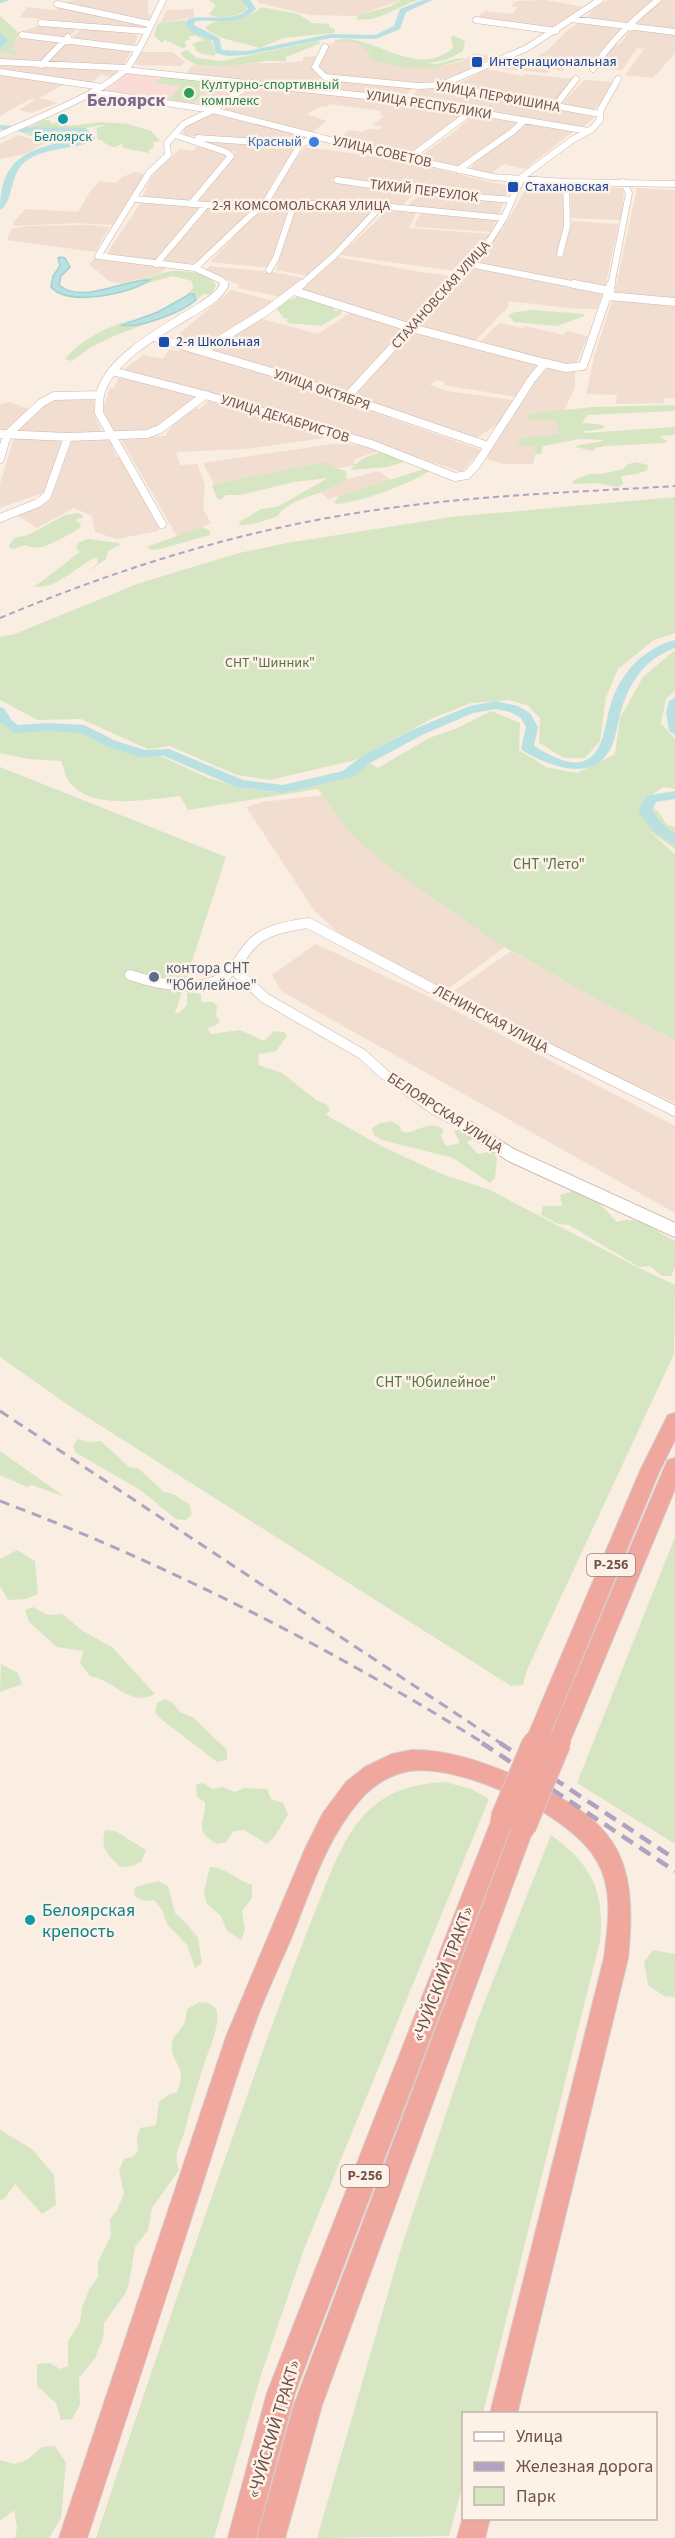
<svg xmlns="http://www.w3.org/2000/svg" width="675" height="2538" font-family="'Source Sans 3',sans-serif">
<style>
.residential{fill:#f1ded1}
.commercial{fill:#fadcd6}
.green{fill:#d6e6c2}
.water{fill:#b9e1e1;stroke:#a0d2d2;stroke-width:1.5}
.lines{fill:none;stroke-linecap:round;stroke-linejoin:round}
.river{fill:#b9e1e1;fill-rule:evenodd}
.minor-far3-casing{stroke:#ccb6ad;stroke-width:7}
.minor-far2-casing{stroke:#ccb6ad;stroke-width:9}
.minor-far1-casing{stroke:#ccb6ad;stroke-width:11}
.minor-casing{stroke:#ccb6ad;stroke-width:15}
.highway-casing{stroke:#d4cbc9;stroke-width:2}
.minor-far3{stroke:#fff;stroke-width:6}
.minor-far2{stroke:#fff;stroke-width:8}
.minor-far1{stroke:#fff;stroke-width:10}
.minor{stroke:#fff;stroke-width:13}
.highway{fill:#f0a79d;fill-rule:evenodd}
.rail-far2{stroke:#afa2c2;stroke-width:2;stroke-dasharray:6 4;stroke-linecap:butt}
.rail-far1{stroke:#afa2c2;stroke-width:3;stroke-dasharray:10 7;stroke-linecap:butt}
.rail{stroke:#afa2c2;stroke-width:4.5;stroke-dasharray:13 8;stroke-linecap:butt}
.highway-bridge-far1-casing{stroke:#d4cbc9;stroke-width:22;stroke-linecap:butt}
.highway-bridge-casing{stroke:#d4cbc9;stroke-width:27;stroke-linecap:butt}
.highway-bridge-far1{stroke:#f0a79d;stroke-width:20}
.highway-bridge{stroke:#f0a79d;stroke-width:25}
.transit-dot{fill:#1a4fb4;stroke:#fdf2e8;stroke-width:2}
.leisure-dot{fill:#2e9e5b;stroke:#fdf2e8;stroke-width:2}
.culture-dot{fill:#0f9aa8;stroke:#fdf2e8;stroke-width:2}
.shop-dot{fill:#3f7fe0;stroke:#fdf2e8;stroke-width:2}
.service-dot{fill:#5c6f8a;stroke:#fdf2e8;stroke-width:2}
.labels{text-anchor:middle;dominant-baseline:central;stroke-width:5;stroke-linejoin:round;paint-order:stroke}
.far-transit-label{font-size:14px;fill:#164399;stroke:#fdf2e8;text-anchor:start}
.far-leisure-label{font-size:14px;fill:#27864d;stroke:#fdf2e8;text-anchor:start}
.far-street-label{font-size:14px;fill:#6f524b;stroke:#fdf2e8}
.far-culture-label{font-size:14px;fill:#0d838f;stroke:#fdf2e8}
.far-shop-label{font-size:14px;fill:#366cbe;stroke:#fdf2e8;text-anchor:end}
.far-park-label{font-size:14px;fill:#597444;stroke:#fdf2e8}
.shield{fill:#fdf2e8;stroke:#9a827a;stroke-width:1.5}
.shield-label{font-size:14px;font-weight:bold;fill:#6f524b}
.park-label{font-size:15px;fill:#597444;stroke:#fdf2e8}
.service-label{font-size:15px;fill:#4e5e75;stroke:#fdf2e8;text-anchor:start}
.street-label{font-size:15px;fill:#6f524b;stroke:#fdf2e8}
.far-district-label{font-size:18px;font-weight:bold;fill:#7d6792;stroke:#fdf2e8}
.near-culture-label{font-size:18px;fill:#0d838f;stroke:#fdf2e8;text-anchor:start}
.near-street-label{font-size:18px;fill:#6f524b;stroke:#fdf2e8}
</style>
<rect width="100%" height="100%" fill="#faede2"/>
<path class="residential" d="M75,0H148V12L151,17L148,24L59,3Z
M257,0H401L356,16L310,15L259,3Z
M546,0L583,7L550,29L473,19L486,11L512,14L518,7L510,6L517,1Z
M608,0H656L623,25L584,19L591,13L590,12Z
M662,0H675V31L631,26Z
M61,6L146,25L142,30L42,22L44,19L20,17L27,7L54,10Z
M194,9V17L160,23L167,10Z
M580,22L625,27L613,41L608,43L591,67L567,63L563,71L552,69L548,73L502,69L504,64L508,63L526,64L549,49L570,28Z
M42,24L80,27L64,40L25,34L22,32Z
M83,28L132,33L138,36L133,49L68,40Z
M632,28L675,33V53L653,78L625,75L644,49L637,48L622,70L597,69L599,61L613,44L619,45Z
M20,35L63,41L44,64L67,42L132,50L122,68L112,77L101,75L92,82L0,72V55L17,51H11L13,43Z
M345,40L365,48L374,59L434,68L463,61L474,53L494,56L443,83L411,84L325,76L319,67L329,44Z
M140,52H173L185,62L181,66L135,65Z
M316,56L314,68L319,76H322L310,88L185,74L194,64L209,67L256,63H282L303,61V57Z
M486,69L523,76L525,74L576,79L552,105L452,87Z
M0,73L67,83L39,98L58,103L31,113L19,110L35,100L30,99L0,116Z
M328,79L414,87L403,98L313,89Z
M584,80L613,82L605,98L592,112L560,106Z
M211,84L223,85L239,89L215,106L194,103Z
M254,86L406,102L466,113L409,156L337,139L350,130L362,132L367,129H380L382,127L372,125L384,116L379,114L382,111L329,104L327,107L321,106L307,114L326,121L312,133L223,110Z
M434,86L470,92L595,117L582,128L409,99L418,90Z
M214,113L306,136L300,144L182,135L185,127Z
M474,114L519,121L508,133L459,167L418,158L454,132Z
M527,123L574,131L525,169L504,164L492,173L470,169L475,162Z
M18,135L45,143L25,154L0,159V144Z
M202,139L298,146L276,176L263,201L259,204L196,202L236,152L219,149L201,142Z
M196,147L209,148L227,156L188,203L142,198L150,179L159,168L180,149L193,151Z
M305,147L395,159L508,186L505,199L419,191L333,177L331,181L415,193L402,206L270,202L286,172Z
M135,172L145,174L115,225L76,223L14,226L13,222L26,209L78,212L89,193L100,181L116,183L122,177Z
M527,187H565L567,220L557,257H562L572,221L619,224L605,287L479,263V259L505,225Z
M570,187L624,188L621,220L571,218Z
M637,188L675,190V301L614,295Z
M420,194L504,201L498,217L406,207Z
M142,201L203,206L156,262L105,256Z
M290,205L274,262L270,268L210,262L262,206Z
M296,206L371,207L370,216L308,276L276,270Z
M208,207H255L198,264L162,262Z
M390,208L417,211L409,228L491,234L480,248L455,271L340,255Z
M422,212L497,219L491,232L416,227L414,225Z
M90,225L110,227L95,252L7,240L11,229L27,226Z
M96,257L166,268L161,273L122,284L109,281L89,264Z
M337,257L426,273L453,276L409,324L298,290Z
M209,266L273,272L304,278L281,297L238,288L239,285L206,270Z
M471,267L567,287L603,293L597,309H577L509,301L508,307L473,343L417,328Z
M231,290L274,301L201,349L176,342L182,336L179,334Z
M613,298L675,304V398H665L664,403L616,404L617,395L586,394L594,357Z
M352,311L407,328L345,395L209,350L259,318L318,334Z
M499,323L523,328L525,326L564,335L567,331L588,336L576,364L566,366L478,344Z
M414,331L540,365L525,381L516,397L444,385L445,382L436,380L430,385L448,391L513,400L498,424L478,437H468L351,397Z
M169,350L191,351L218,357L481,450L462,472L389,448L122,371L143,355L163,359Z
M548,367L575,372V387L564,411L528,414V420L556,419L560,434L537,446L533,464H504L486,459L531,386Z
M118,378L144,381L199,397L163,424L148,432L115,434L102,411L110,388H114Z
M67,398L94,400V414L102,433L15,434L26,420L51,400Z
M210,399L325,435L324,438L245,449L176,452L180,465L197,464L205,484L203,509L211,523L178,538L121,439L165,436L174,423L194,408L200,409Z
M10,402L29,409L3,432H0V404Z
M14,437L63,438L45,492L0,508V484Z
M73,438L110,439L116,457L122,458L160,528L158,531L117,539L95,532L92,516L74,508L37,528L18,516L51,499Z
M332,444L363,445L378,451L353,460L355,465L334,469L325,463L214,484L203,463Z
M378,471L391,480L329,499L321,493L348,479Z
M322,795L349,832L505,947L446,990L337,932L314,910L246,807L262,802Z
M316,944L427,996L675,1126V1213L281,991L272,975Z
M511,951L594,998L675,1040V1103L556,1049L451,993Z"/>
<path class="commercial" d="M129,71L163,75L155,83L182,86L169,100L108,93L104,91Z"/>
<path class="green" d="M209,0H243L247,10C237,16 219,21 209,14L216,5Z
M401,0H419C398,5 380,23 356,19L358,15L389,7Z
M261,7L298,14L312,23L329,24V27L335,29L334,33L283,38L260,48C246,43 213,39 205,27C222,14 244,24 261,7Z
M0,16L19,33L11,50L18,51L14,55L6,53L0,55Z
M185,20L189,29L211,40L216,53L214,56L202,54L195,50V47L192,44L204,40L197,36H188L191,39L185,41L186,47L182,48L163,39L164,42H161L154,36L157,25L160,23Z
M453,35L465,41L463,51L446,60L429,63C441,67 454,55 466,59L434,68L401,67L369,59L370,54C360,43 349,39 335,43L334,41C368,28 414,82 453,48L451,37Z
M318,41L321,43L286,57V61C279,62 274,60 267,61C244,63 195,76 180,53L187,50L197,58L222,61Z
M163,75L226,82L223,85L211,84L194,103L169,100L181,86L155,83Z
M44,120H49L53,124L57,121L69,126L102,122L128,124L151,131L160,141L153,142L154,148L149,149V153L123,148L122,144C120,144 118,146 115,147C109,148 103,140 97,139V130L95,128L105,126L101,125L82,129L87,138L52,144L20,132Z
M171,271C187,271 206,271 216,285L211,295L204,294L196,300L197,297L190,294L186,295L193,288L192,281L173,276L109,294L149,282L148,280L111,288L114,286Z
M298,297L328,304L336,311L342,310L340,315L321,326L288,323L286,321L289,319L284,318L277,309L285,301Z
M534,310L584,314L585,316L557,326L514,322L508,315L515,312Z
M167,316L114,336L91,347L72,361L65,359C82,338 110,326 136,318L122,324L125,326Z
M675,405V411L587,415L582,423L598,424L605,426L602,429L584,431V433L675,427V435L659,436L667,441L665,443L604,446L595,448L594,451L575,447C584,442 595,445 604,440L580,439L543,446L541,454H535L536,446L517,445L522,438L559,434L556,420H528L527,414L592,407Z
M387,451L403,462L387,467L351,470C357,459 372,454 387,451Z
M325,462L334,468L346,471L347,475L345,477L348,479C339,483 331,489 322,492C308,497 286,502 278,516C266,520 254,525 240,525L239,522L261,509L277,507L328,478L294,482L240,495H226L221,500L217,498L212,486L214,484Z
M635,462L648,465L647,470L637,474L621,476L623,484L618,487L596,483L574,484L572,481L589,474H601L624,469L626,465Z
M424,469L428,470V472C404,486 364,501 337,504L334,502L339,496Z
M675,497V633L654,640L618,669L606,697L600,741L585,758H564L539,743L540,718L527,705L508,700L471,703L433,718L355,760L270,780L237,775L170,746L148,749L81,719L38,720L0,700V637L15,634L137,584L239,553L287,543L451,517Z
M79,513L84,517L75,520L81,524L80,528C67,535 39,555 26,545L13,549L10,548L9,545L14,538L28,535L65,515Z
M202,527L210,531V535L160,549L152,550L146,547Z
M88,539L119,543L120,545L108,551L106,559L86,573L97,564L98,557C75,565 60,589 34,587L80,552L76,548L78,543Z
M675,650V691L666,699L661,723L675,739V789L663,787L642,802L658,811L667,825L675,827V849L648,830L675,854V1040L594,998L496,942L385,864L349,832L318,789L188,810L180,796C150,799 92,811 70,783C65,777 64,768 61,761L28,759L0,753V711L7,723L15,729L48,727L84,729L112,744L163,757L208,778L238,787L272,792L355,773L371,764L378,768L429,738L455,729L491,711L520,723L519,750L546,767L577,773L615,754L620,718L643,677Z
M0,767L226,857L175,1013H179L187,1005V992L201,994V1002H213L217,1006L216,1016L220,1021L216,1025L207,1028L211,1034L240,1030L264,1041L274,1031L284,1032L287,1036L276,1051L259,1054L258,1065L282,1073L316,1100L326,1104L330,1110L326,1115L383,1147L444,1175L490,1190L641,1269L675,1285L674,1354L526,1672L523,1685L511,1686L71,1407L0,1357Z
M391,1121L400,1126L401,1131L405,1133C420,1131 430,1119 444,1130L441,1136L446,1146L460,1143L454,1131L460,1129L468,1133L472,1139L467,1142L478,1154L492,1151L497,1158L495,1178L490,1183L453,1158L382,1140L374,1135L372,1128L380,1123Z
M576,1190L589,1199L596,1200L617,1222C640,1214 655,1232 675,1241V1267L671,1276H662L650,1266L639,1267L569,1225L558,1224L541,1215L543,1206H562L560,1195Z
M78,1439L88,1442L101,1441L129,1467L139,1469L164,1492L173,1494L189,1504L192,1514L186,1520L176,1519L139,1489L76,1453L73,1446Z
M0,1451L65,1497L32,1485L27,1487L0,1475Z
M675,1537V1844L577,1783Z
M17,1550L35,1561L38,1594L26,1599L8,1600L0,1586V1559Z
M33,1607L48,1615L62,1614L83,1631L112,1647L155,1694C130,1708 113,1679 90,1676L80,1663L83,1651L57,1647L29,1622L25,1610Z
M1,1664L18,1673L22,1684L0,1692Z
M165,1699L173,1703L180,1712L194,1718L227,1750V1760L217,1762L161,1719L155,1713L157,1703Z
M445,1782L471,1789L489,1799L304,2249L261,2375L214,2538H96C152,2368 210,2200 270,2031C286,1987 302,1943 320,1899C331,1872 343,1838 364,1815C387,1791 412,1784 445,1782Z
M203,1783L213,1789L222,1787L235,1792L244,1788L267,1789L271,1799L283,1803L288,1815C280,1826 278,1835 267,1844L244,1830L234,1831L226,1842L217,1844C192,1830 206,1822 205,1802L197,1797L196,1785Z
M105,1830L115,1831L146,1850L141,1862L132,1866L120,1867C108,1854 100,1849 105,1830Z
M551,1835C591,1864 605,1890 600,1941L483,2413L464,2414L463,2484L449,2536L317,2538L402,2245L477,2021Z
M210,1867C227,1868 236,1880 252,1885V1898L242,1911L245,1930L241,1940L227,1931L221,1916L207,1904L204,1892Z
M158,1881L168,1886L175,1913L187,1924L198,1938L202,1963L195,1968L187,1945L167,1924L162,1910L154,1900L144,1901L134,1896L135,1887Z
M653,1950L675,1954V1997L664,1996L648,1985L644,1962Z
M200,2002L209,2003L217,2010C219,2032 209,2047 203,2068C196,2089 190,2109 185,2130C181,2146 172,2153 179,2170L152,2208L148,2230L135,2247L129,2284L125,2294L104,2323L103,2339L95,2358L79,2378L80,2404L72,2419L61,2420L56,2403L37,2386V2364L50,2363L60,2369L68,2366V2341L80,2322L82,2307L90,2288L98,2277V2262L111,2236L110,2219L117,2210L124,2194L119,2170L124,2159L134,2156L138,2150L137,2140L140,2128L156,2125L159,2102L168,2095L177,2092C189,2063 169,2065 172,2043C173,2035 179,2033 182,2027C186,2022 186,2015 187,2009Z
M0,2130L32,2149L54,2175L56,2205L42,2214L15,2184L4,2199L0,2200Z
M55,2446L66,2463L61,2518L49,2538H15L17,2527L14,2510L0,2521V2460L15,2464L27,2460L42,2447Z"/>
<path class="water" d="M60,257L65,258L70,267L61,276L59,285C82,305 125,279 150,280C131,294 68,307 51,287L53,276L60,266L58,258Z
M190,294H194L196,300C183,312 138,329 122,325L158,312Z"/>
<g class="lines">
<path class="river" d="M0,0H10L0,3Z
M242,0H250L256,9C241,25 218,20 198,21L194,22V25L219,38L222,50L247,51L331,34L375,35L394,26L400,9L423,0H433L406,12L400,29L376,39L331,38L247,55L228,56L216,53L213,41L190,31L186,25L187,20L191,18C209,15 234,23 248,9Z
M0,32L8,41L0,49Z
M0,125L23,127L86,128L95,138C81,151 46,145 25,162C9,174 14,202 0,210C0,168 18,151 59,143C68,141 78,141 86,137L83,132L75,131L23,132L0,129Z
M675,640V648C650,657 635,674 625,699C619,713 618,729 613,743C597,785 551,767 523,751L521,748L526,727L521,718L510,712L496,709L473,713L422,735L372,762L352,777L283,793L236,787L164,756L140,757L108,747L81,733L48,731L15,733L0,722V707L4,708L12,721L18,725L48,723L84,725L116,741L145,750L169,749L243,780L283,785L343,771L362,756L414,729L470,706L496,701L518,706L530,713L538,727L534,746C548,754 570,768 586,760C604,752 605,723 610,707C619,674 642,649 675,640Z
M675,697V735L669,731L666,712L669,701Z
M675,791V799L656,802L652,811L663,825L675,834V845L653,831L638,811L646,796Z"/>
<g class="minor-far3-casing">
<path id="minor-far3" d="M57,4L150,24
M571,19L675,32
M476,20L556,31
M41,23L146,31
M22,35L136,49
M325,47L315,67L325,77L418,86L441,85L600,114
M0,62L126,68
M41,65L68,37
M593,69C610,42 633,20 658,0
M125,70L404,100L588,131
M0,72L102,87
M441,85L527,48L600,0
M92,92L213,110L365,149L493,177L566,182L675,184
M555,106L576,79
M0,135C30,121 111,90 129,65C143,46 152,21 163,0
M175,135L226,152L231,156L191,204
M198,138L300,145
M408,159L472,111
M458,170L512,132L525,120
M337,180L418,192L512,200
M135,199L206,205L278,203L381,206L504,218
M560,254L567,226L566,182
M156,264L206,205
M469,264L582,286
M195,268L98,256L149,173L168,155L167,143L184,124L213,110L252,83
M269,270L276,258L294,204
M225,286L221,280L195,268L267,200L300,145L315,136
M300,286L335,255L381,206
M450,286L490,240L504,218L522,177L572,140L592,129L600,120L601,109L618,79
M611,286L629,193L623,182"/>
</g>
<g class="minor-far2-casing">
<path id="minor-far2" d="M574,284L610,291
M294,291L412,328L545,363
M609,296L675,302
M154,337L275,373L488,446
M202,351L268,310L302,284
M112,371L205,395L371,444L455,477L467,475L477,464L531,380L545,363L566,368L583,366L611,284
M345,399L451,284
M0,434L68,437L147,434L160,429L205,395
M0,459L7,435L41,403L54,396L100,395
M0,518L38,503L47,496L68,437
M162,524L99,413C99,407 99,400 100,395C108,357 172,325 202,306C211,300 222,293 224,284"/>
</g>
<g class="minor-far1-casing">
<path id="minor-far1" d="M232,968L265,998L362,1054L384,1074L435,1110L472,1129
M130,975C157,984 201,994 225,976C235,968 241,957 249,947C262,930 288,926 308,923L509,1029L675,1111"/>
</g>
<g class="minor-casing">
<path id="minor" d="M469,1128L511,1155L675,1230"/>
</g>
<g class="highway-casing">
<path id="highway" d="M675,1413V1440L659,1472L560,1711L557,1718L549,1721L541,1718L538,1711L640,1471L668,1415Z
M675,1458V1489L579,1720L576,1727L568,1730L560,1727L557,1720L665,1466L668,1460Z
M412,1750C450,1750 483,1762 518,1777C614,1819 639,1852 628,1958L517,2414H490L604,1958C608,1926 614,1890 597,1861C572,1815 461,1763 409,1771C389,1775 373,1785 360,1800C325,1840 310,1893 290,1941C280,1964 269,1987 260,2010C235,2076 216,2144 194,2210C159,2320 123,2429 87,2538H59L226,2037L305,1849L323,1813L346,1782L365,1767L392,1754Z
M503,1808L511,1811L514,1819L295,2393L256,2538H228L267,2393L492,1819L495,1811Z
M523,1816L531,1819L534,1827L322,2405L285,2538H257L294,2405L512,1827L515,1819Z
M464,2514V2518H490L485,2538H457Z"/>
</g>
<use href="#minor-far3" class="minor-far3"/>
<use href="#minor-far2" class="minor-far2"/>
<use href="#minor-far1" class="minor-far1"/>
<use href="#minor" class="minor"/>
<use href="#highway" class="highway"/>
<path class="rail-far2" d="M0,618C110,572 222,536 339,516C450,496 563,493 675,486"/>
<path class="rail-far1" d="M0,1411L502,1744
M0,1501C170,1565 331,1648 485,1744"/>
<path class="rail" d="M482,1743L675,1871
M500,1743L675,1859"/>
<g class="highway-bridge-far1-casing">
<path id="highway-bridge-far1" d="M535,1744L549,1711
M558,1744L568,1720"/>
</g>
<g class="highway-bridge-casing">
<path id="highway-bridge" d="M503,1819L535,1743
M523,1827L558,1743"/>
</g>
<use href="#highway-bridge-far1" class="highway-bridge-far1"/>
<use href="#highway-bridge" class="highway-bridge"/>
</g>
<g class="transit-dot">
<rect x="471" y="56" width="12" height="12" rx="3"/>
<rect x="507" y="181" width="12" height="12" rx="3"/>
<rect x="158" y="336" width="12" height="12" rx="3"/>
</g>
<circle class="leisure-dot" cx="189" cy="93" r="6"/>
<g class="culture-dot">
<circle cx="63" cy="119" r="6"/>
<circle cx="30" cy="1920" r="6"/>
</g>
<circle class="shop-dot" cx="314" cy="142" r="6"/>
<circle class="service-dot" cx="154" cy="977" r="6"/>
<g class="labels">
<g class="far-transit-label">
<text x="489" y="62">Интернациональная</text>
<text x="525" y="187">Стахановская</text>
<text x="176" y="342">2-я Школьная</text>
</g>
<g class="far-leisure-label">
<text x="201" y="85">Културно-спортивный<tspan x="201" dy="16">комплекс</tspan></text>
</g>
<g class="far-street-label">
<text transform="translate(498 97) rotate(10)">УЛИЦА ПЕРФИШИНА</text>
<text transform="translate(429 105) rotate(9)">УЛИЦА РЕСПУБЛИКИ</text>
<text transform="translate(382 152) rotate(13)">УЛИЦА СОВЕТОВ</text>
<text transform="translate(424 191) rotate(7)">ТИХИЙ ПЕРЕУЛОК</text>
<text x="301" y="206">2-Я КОМСОМОЛЬСКАЯ УЛИЦА</text>
<text transform="translate(441 295) rotate(-48)">СТАХАНОВСКАЯ УЛИЦА</text>
<text transform="translate(322 390) rotate(19)">УЛИЦА ОКТЯБРЯ</text>
<text transform="translate(285 419) rotate(17)">УЛИЦА ДЕКАБРИСТОВ</text>
</g>
<g class="far-culture-label">
<text x="63" y="137">Белоярск</text>
</g>
<g class="far-shop-label">
<text x="302" y="142">Красный</text>
</g>
<g class="far-park-label">
<text x="270" y="663">СНТ "Шинник"</text>
</g>
<g class="shield">
<rect x="587" y="1554" width="48" height="22" rx="4.5"/>
<rect x="341" y="2165" width="48" height="22" rx="4.5"/>
</g>
<g class="shield-label">
<text x="611" y="1565">Р-256</text>
<text x="365" y="2176">Р-256</text>
</g>
<g class="park-label">
<text x="549" y="864">СНТ "Лето"</text>
<text x="436" y="1382">СНТ "Юбилейное"</text>
</g>
<g class="service-label">
<text x="166" y="968">контора СНТ<tspan x="166" dy="17">"Юбилейное"</tspan></text>
</g>
<g class="street-label">
<text transform="translate(491 1019) rotate(28)">ЛЕНИНСКАЯ УЛИЦА</text>
<text transform="translate(445 1113) rotate(33)">БЕЛОЯРСКАЯ УЛИЦА</text>
</g>
<g class="far-district-label">
<text x="126" y="100">Белоярск</text>
</g>
<g class="near-culture-label">
<text x="42" y="1910">Белоярская<tspan x="42" dy="21">крепость</tspan></text>
</g>
<g class="near-street-label">
<text transform="translate(443 1974) rotate(-69)">«ЧУЙСКИЙ ТРАКТ»</text>
<text transform="translate(274 2429) rotate(-73)">«ЧУЙСКИЙ ТРАКТ»</text>
</g>
</g>
<rect x="462" y="2412" width="195" height="108" fill="#fdf2e8" stroke="#c4b2a9" stroke-width="1.5"/>
<rect x="474" y="2432" width="30" height="9" fill="#ffffff" stroke="#c4b2a9" stroke-width="1.5"/>
<text x="516" y="2442" font-size="18" fill="#6f524b">Улица</text>
<rect x="474" y="2462" width="30" height="9" fill="#afa2c2" stroke="#c4b2a9" stroke-width="1.5"/>
<text x="516" y="2472" font-size="18" fill="#6f524b">Железная дорога</text>
<rect x="474" y="2487" width="30" height="18" fill="#d6e6c2" stroke="#c4b2a9" stroke-width="1.5"/>
<text x="516" y="2502" font-size="18" fill="#6f524b">Парк</text>
</svg>
